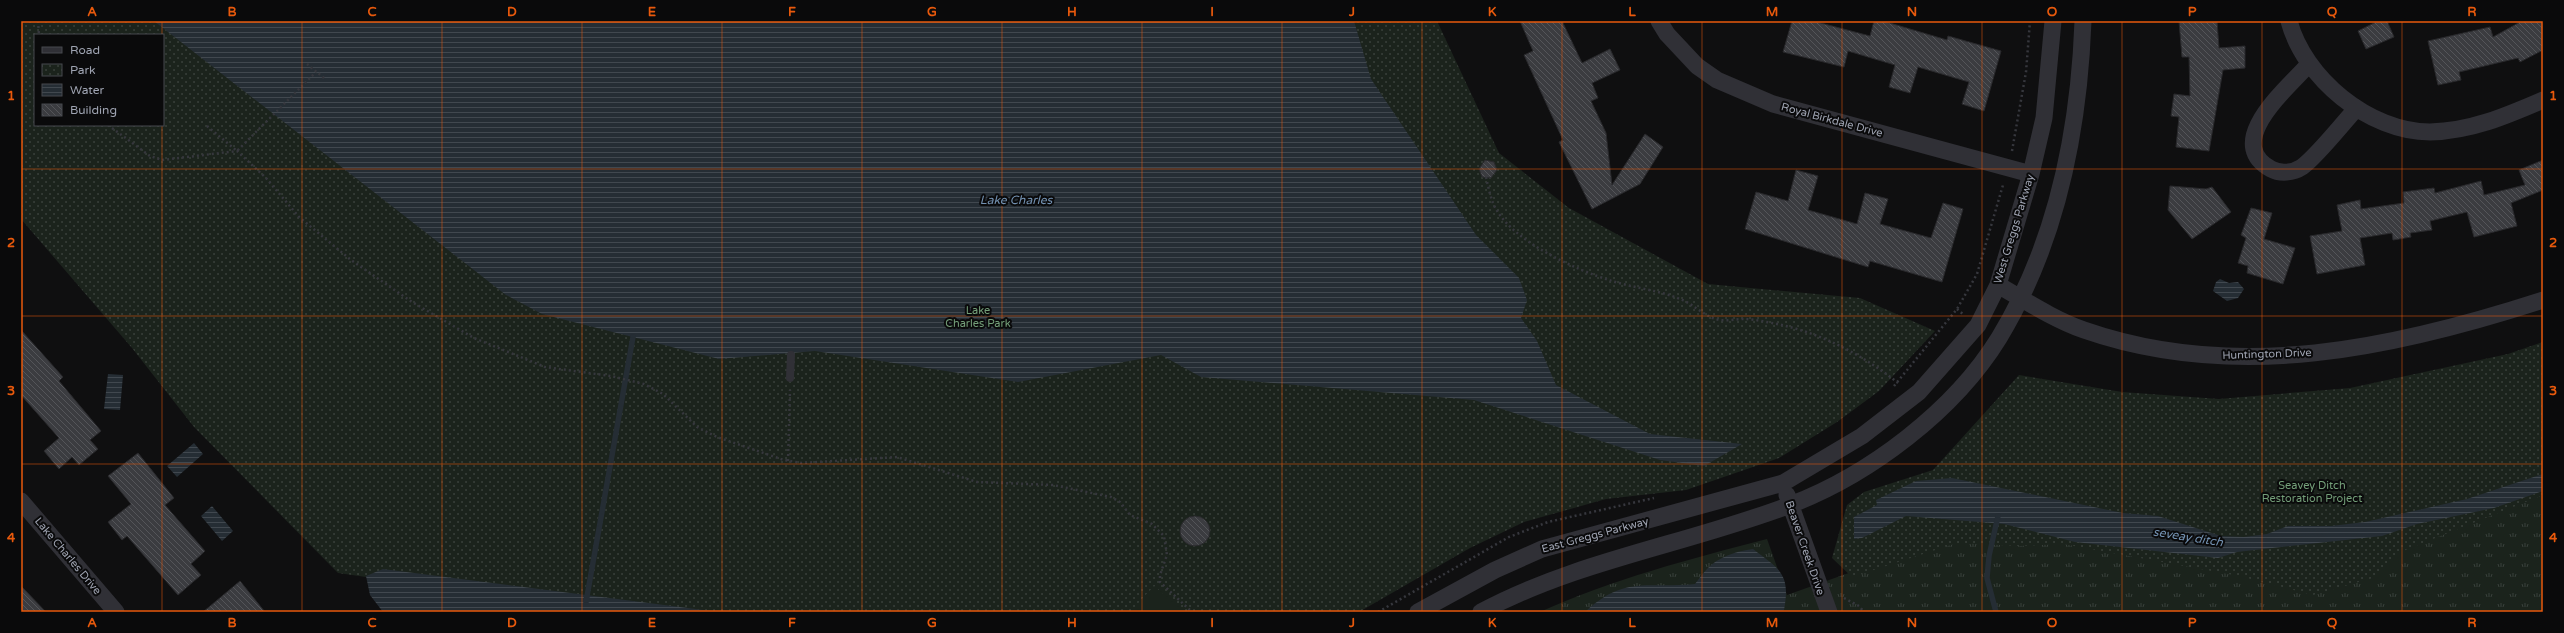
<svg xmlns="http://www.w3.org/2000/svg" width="2564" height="633" font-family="'Varela Round',sans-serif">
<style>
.grass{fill:url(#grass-tufts)}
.park{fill:url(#park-dots);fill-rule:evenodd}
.pitch{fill:#1b231c}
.water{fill:url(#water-rules)}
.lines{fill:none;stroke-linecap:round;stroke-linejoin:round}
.stream{stroke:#252d34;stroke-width:5.5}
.building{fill:url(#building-back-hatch);stroke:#29292c}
.path{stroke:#36373d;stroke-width:2.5;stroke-dasharray:2 3;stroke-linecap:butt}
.lane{stroke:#303036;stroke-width:8}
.street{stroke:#303036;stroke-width:17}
.grid{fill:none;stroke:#e8590c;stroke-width:1;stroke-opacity:0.55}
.labels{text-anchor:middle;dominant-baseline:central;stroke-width:4;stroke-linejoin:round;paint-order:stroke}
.street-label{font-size:11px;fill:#9fa4b2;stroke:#0a0a0b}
.park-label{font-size:11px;fill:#749f79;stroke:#0a0a0b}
.water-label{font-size:12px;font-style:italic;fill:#7391b1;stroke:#0a0a0b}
.neatline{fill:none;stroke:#e8590c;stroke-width:1.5}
.grid-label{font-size:13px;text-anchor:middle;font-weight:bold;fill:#e8590c}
</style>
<defs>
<pattern id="grass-tufts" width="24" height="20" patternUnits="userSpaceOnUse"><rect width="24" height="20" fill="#1b231c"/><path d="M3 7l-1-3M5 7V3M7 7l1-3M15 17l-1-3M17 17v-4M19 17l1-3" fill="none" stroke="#39403b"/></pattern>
<pattern id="park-dots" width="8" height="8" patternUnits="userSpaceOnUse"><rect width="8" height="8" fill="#1b231c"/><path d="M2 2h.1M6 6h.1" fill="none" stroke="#39403b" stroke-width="1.8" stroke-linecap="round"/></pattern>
<pattern id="water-rules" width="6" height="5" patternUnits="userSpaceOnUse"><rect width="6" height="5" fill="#252d34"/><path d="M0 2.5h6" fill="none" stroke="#41484f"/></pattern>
<pattern id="building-back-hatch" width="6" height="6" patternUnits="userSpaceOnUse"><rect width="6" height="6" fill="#3b3c40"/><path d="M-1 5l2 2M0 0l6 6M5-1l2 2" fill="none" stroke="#545559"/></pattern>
</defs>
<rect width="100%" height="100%" fill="#0f0f10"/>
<path class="grass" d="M2543,483V612H1540C1613,579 1690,559 1767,539L1787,595L1860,569L2004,524Z"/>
<path class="park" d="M21,21H1437L1499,153L1569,208L1708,284L1860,298L1935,331L1879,391L1837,422L1779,458L1686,490L1606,499L1524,522L1470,548L1359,612H611L338,573L194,427L132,348L21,219ZM35,35H163V125H35Z
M2543,342V495L2403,551L2373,578L2313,595L2239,576L2063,544L2020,546L1957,543L1852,577L1832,558L1847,505L1864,492L1933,470L2019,375L2122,392L2219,399L2350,388L2508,354Z"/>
<path class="pitch" d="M1154,586L1185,612H1130Z"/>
<path class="water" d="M154,21H1354L1371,79L1476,235L1519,278L1527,300L1521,318L1537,341L1556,385L1650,434L1742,444L1704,466L1660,460L1474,400L1201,377L1161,355L1018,382L815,351L719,359L542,314L506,295Z
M2220,279L2229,283L2238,282L2244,289L2238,298L2227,301L2213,291L2216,282Z
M108,374L123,375L120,410L104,409Z
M194,443L203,454L177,477L167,466Z
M2543,474V491L2494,508L2417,524L2382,536L2237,552L2218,558L2075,542L2004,524L1906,516L1862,538L1854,539V517L1877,505L1876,500L1916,481L1952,478L2123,513L2158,516L2221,536L2244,537L2267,534L2288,526H2331L2365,522L2467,499Z
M212,506L233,531L222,541L201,516Z
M1753,549C1779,569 1791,573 1784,610L1781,612H1585C1625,575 1646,589 1695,584C1699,579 1702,574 1707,569C1718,557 1737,551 1753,549Z
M383,569L719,612H383L370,595L366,576Z"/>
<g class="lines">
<path class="stream" d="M586,602L633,337
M1996,612L1987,578L1989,556L1998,516"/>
</g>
<path class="building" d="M1520,21H1562L1582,63L1610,49L1620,70L1592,83L1598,98L1591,101L1606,133L1612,185L1645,134L1663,147L1640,184L1592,209L1559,142L1563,140L1524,55L1533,51Z
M1792,21H1813L1870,36L1874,21H1883L1947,40L1948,36L2001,51L1984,111L1962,104L1969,82L1918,67L1910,93L1889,87L1895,65L1848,51L1844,67L1783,52Z
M2179,21H2217L2219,48L2245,46V68L2223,70L2209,151L2176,147L2179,117L2171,116L2174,94L2190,96L2189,57H2182Z
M2378,21H2387L2394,37L2366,49L2358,31Z
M2522,21H2543V50L2520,62L2518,58L2459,72L2461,80L2438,85L2428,41L2490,27L2493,37Z
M1485,160L1494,162L1497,170L1491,178L1482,177L1479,169Z
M2543,160V190L2511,203L2517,226L2474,237L2467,212L2430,221L2432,230L2410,233L2411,237L2393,240L2392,233L2360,238L2365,265L2317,274L2310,236L2342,231L2337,205L2360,200L2361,209L2404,203L2403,192L2434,188L2435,193L2481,181L2484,195L2525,185L2519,170Z
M1796,170L1818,176L1808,210L1857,224L1865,193L1888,199L1880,224L1931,238L1943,203L1963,209L1942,282L1870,261L1868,267L1745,229L1756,192L1788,201Z
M2170,186L2206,189L2212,187L2231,212L2192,239L2168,210Z
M2251,208L2272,213L2264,239L2295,248L2283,284L2247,273L2248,266L2238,263L2246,238L2241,235Z
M21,330L63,377L59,381L101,431L90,440L98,449L79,465L72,457L59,469L44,451L59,438L21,395Z
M138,453L174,498L165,505L205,551L191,564L201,575L178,595L127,536L122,540L108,522L131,504L108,476Z
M1180 531a15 15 0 1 1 30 0a15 15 0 1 1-30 0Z
M240,581L265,612H203Z
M21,586L46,612H21Z"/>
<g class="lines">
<path class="path" d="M38,21L39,35
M307,64L324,78
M108,125L150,156L162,160L237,151L266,178L299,217L351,260L412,302L474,338L545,367L611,376L644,384L663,394L697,427L717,437L784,460L802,463L897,457L977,482L1053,485L1111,497L1120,502L1130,515L1152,524L1164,536L1167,555L1160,575V582L1192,612
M207,126L237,151L316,72
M2012,151L2026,72L2030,21
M1486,177C1488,186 1490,195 1493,203C1508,240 1576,270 1612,281C1634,288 1658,290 1680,299C1694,304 1704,317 1720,320C1727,321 1736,319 1744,319C1754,319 1766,322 1777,324C1821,333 1863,355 1898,383
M1957,309L1964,315
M1894,386L1957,309L1977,274L2003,185
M788,461L790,390
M1844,598L1859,606L1864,612
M1378,612L1509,537L1548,522L1654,498"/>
<path class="lane" d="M790,378L791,355"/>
<path class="street" d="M1659,21L1667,34L1697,66L1717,80L1773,104L2031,174
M2289,21C2304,78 2369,132 2430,132C2471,131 2506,116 2543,100
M2308,65C2288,88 2222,142 2271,169C2280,174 2293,173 2302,167C2318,155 2342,124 2356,109
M1998,285C2026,301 2053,319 2084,330C2236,383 2395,348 2543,300
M1787,495L1829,612
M21,501L116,612
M1418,612L1495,570L1542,549L1783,483L1862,436L1919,392L1978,325L1998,285L2031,174L2044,118L2053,21
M1481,612C1578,560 1688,544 1790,505C1869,475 1954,411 1999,338C2056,244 2079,130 2083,21"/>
</g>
<path class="grid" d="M162,21V35M302,21V612M442,21V612M582,21V612M722,21V612M862,21V612M1002,21V612M1142,21V612M1282,21V612M1422,21V612M1562,21V612M1702,21V612M1842,21V612M1982,21V612M2122,21V612M2262,21V612M2402,21V612M162,125V612M21,169H2543M21,316H2543M21,464H2543"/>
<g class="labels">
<g class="street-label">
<text transform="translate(1832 120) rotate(15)">Royal Birkdale Drive</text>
<text transform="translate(2014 229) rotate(-73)">West Greggs Parkway</text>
<text transform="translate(2267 354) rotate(-2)">Huntington Drive</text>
<text transform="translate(1595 535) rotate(-15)">East Greggs Parkway</text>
<text transform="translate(1805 548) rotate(71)">Beaver Creek Drive</text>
<text transform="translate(68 556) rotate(50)">Lake Charles Drive</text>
</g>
<g class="park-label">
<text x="978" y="310">Lake<tspan x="978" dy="13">Charles Park</tspan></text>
<text x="2312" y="485">Seavey Ditch<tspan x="2312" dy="13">Restoration Project</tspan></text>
</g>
<g class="water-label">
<text x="1016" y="200">Lake Charles</text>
<text transform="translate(2188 537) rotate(9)">seveay ditch</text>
</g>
</g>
<rect width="2564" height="633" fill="none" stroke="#0a0a0b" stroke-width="44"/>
<rect x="34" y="34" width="130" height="92" fill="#0a0a0b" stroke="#46484e"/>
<rect x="42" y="47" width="20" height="6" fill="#303036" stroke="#46484e"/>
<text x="70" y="54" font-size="12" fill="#9fa4b2">Road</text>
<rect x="42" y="64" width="20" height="12" fill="url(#park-dots)" stroke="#46484e"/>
<text x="70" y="74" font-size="12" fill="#9fa4b2">Park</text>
<rect x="42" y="84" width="20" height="12" fill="url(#water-rules)" stroke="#46484e"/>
<text x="70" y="94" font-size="12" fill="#9fa4b2">Water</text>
<rect x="42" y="104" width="20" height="12" fill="url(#building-back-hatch)" stroke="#46484e"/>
<text x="70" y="114" font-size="12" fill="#9fa4b2">Building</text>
<rect x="22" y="22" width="2520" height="589" class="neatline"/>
<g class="grid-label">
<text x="92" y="16">A</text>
<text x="232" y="16">B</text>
<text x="372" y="16">C</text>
<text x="512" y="16">D</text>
<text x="652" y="16">E</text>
<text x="792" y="16">F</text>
<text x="932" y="16">G</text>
<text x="1072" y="16">H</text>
<text x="1212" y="16">I</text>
<text x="1352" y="16">J</text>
<text x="1492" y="16">K</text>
<text x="1632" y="16">L</text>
<text x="1772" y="16">M</text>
<text x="1912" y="16">N</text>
<text x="2052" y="16">O</text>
<text x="2192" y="16">P</text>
<text x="2332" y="16">Q</text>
<text x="2472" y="16">R</text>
<text x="11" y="100">1</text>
<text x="2553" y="100">1</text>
<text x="11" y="247">2</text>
<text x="2553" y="247">2</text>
<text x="11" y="395">3</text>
<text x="2553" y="395">3</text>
<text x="11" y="542">4</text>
<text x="2553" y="542">4</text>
<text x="92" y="627">A</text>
<text x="232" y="627">B</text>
<text x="372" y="627">C</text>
<text x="512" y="627">D</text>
<text x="652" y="627">E</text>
<text x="792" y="627">F</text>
<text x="932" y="627">G</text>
<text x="1072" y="627">H</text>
<text x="1212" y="627">I</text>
<text x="1352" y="627">J</text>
<text x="1492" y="627">K</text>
<text x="1632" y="627">L</text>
<text x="1772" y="627">M</text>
<text x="1912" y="627">N</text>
<text x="2052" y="627">O</text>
<text x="2192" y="627">P</text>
<text x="2332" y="627">Q</text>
<text x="2472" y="627">R</text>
</g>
</svg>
